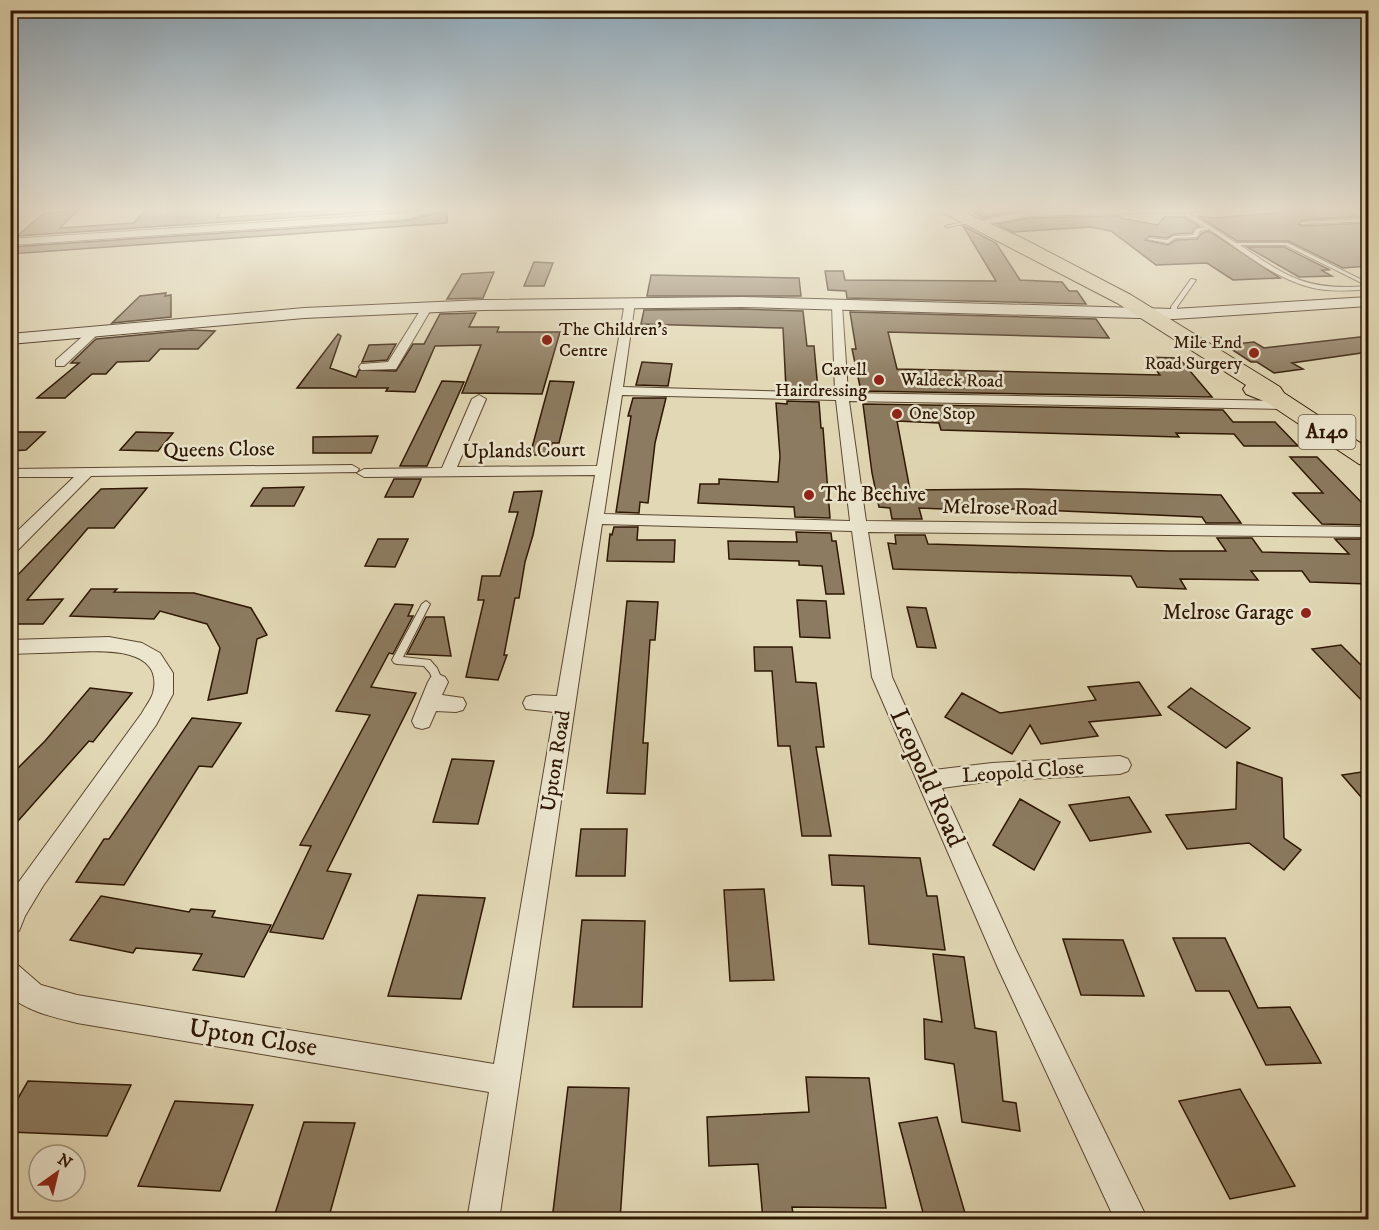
<svg xmlns="http://www.w3.org/2000/svg" width="1379" height="1230" font-family="'IM FELL DW Pica',serif">
<style>
.building{fill:#8c7b60;stroke:#2e1703;stroke-width:1.5}
.lines{fill:none;stroke-linecap:round;stroke-linejoin:round}
.lane-casing{stroke:#5b4730;stroke-width:2}
.street-casing{stroke:#5b4730;stroke-width:2}
.secondary-casing{stroke:#2e1703;stroke-width:2}
.highway-casing{stroke:#2e1703;stroke-width:2}
.lane{fill:#ece6cf;fill-rule:evenodd}
.street{fill:#ece6cf;fill-rule:evenodd}
.secondary{fill:#ece6cf;fill-rule:evenodd}
.highway{fill:#e2d8b5;fill-rule:evenodd}
.poi-dot{fill:#8f2418;stroke:#ece6cf;stroke-width:2}
.labels{text-anchor:middle;dominant-baseline:central;stroke-width:5;stroke-linejoin:round;paint-order:stroke}
.far-poi-label{font-size:18px;fill:#2e1703;stroke:#ece6cf;text-anchor:start}
.far-street-label{font-size:18px;fill:#2e1703;stroke:#ece6cf}
.shield{fill:#ece6cf;stroke:#675540;stroke-width:1.5}
.shield-label{font-size:20px;font-weight:bold;fill:#2e1703}
.street-label{font-size:21px;fill:#2e1703;stroke:#ece6cf}
.poi-label{font-size:21px;fill:#2e1703;stroke:#ece6cf;text-anchor:start}
.near-street-label{font-size:26px;fill:#2e1703;stroke:#ece6cf}
</style>
<rect width="100%" height="100%" fill="#e2d8b5"/>
<filter id="stains"><feTurbulence type="fractalNoise" baseFrequency=".00333" numOctaves="4"/><feColorMatrix values="0 0 0 0 .2 0 0 0 0 .09 0 0 0 0 .02 0 0 0 .5 -.17"/></filter>
<radialGradient id="worn" r=".72"><stop offset=".6" stop-color="#630" stop-opacity="0"/><stop offset="1" stop-color="#630" stop-opacity=".3"/></radialGradient>
<path class="building" d="M146,209H223L217,218L344,209H414L17,236L44,213L77,211L60,228L134,223Z
M968,209H1024L984,218Z
M1343,209L1359,217L1302,220L1298,224L1302,226L1368,223V266L1343,268L1288,241H1237L1198,216L1213,218L1287,212L1284,211Z
M447,211V223L10,254V247L405,221Z
M1120,216V218L1158,225L1164,217H1184L1199,226L1194,228L1192,233L1174,234L1167,238L1149,236L1145,240L1168,245L1176,240L1197,239L1202,233L1209,231L1280,278L1233,280L1207,263L1156,265L1111,231L1090,227L1013,232L997,224L1030,218Z
M963,226L996,243L1020,280L1062,282L1069,291H1077L1086,304L847,298L846,291L828,290L825,271H843L845,280L996,281Z
M1247,247H1284L1330,270H1321L1332,276L1299,277Z
M534,262L553,263L544,286H524Z
M494,272L483,298L447,299L462,274Z
M651,275L799,278L801,296H647Z
M166,293L165,296L171,295V317L112,323L140,296Z
M742,309L803,311L807,346H814L818,390L786,389L783,328L641,324L644,310Z
M850,312L1096,319L1109,338L888,332L897,369L1160,375L1145,357L1179,358L1212,397L861,391L852,349H856Z
M476,313L469,327H499L497,332H560L542,394L462,393L481,345L435,346L415,392L386,391L388,388H297L338,334L341,336L330,368L356,377L359,370L396,371L413,344H424L440,314Z
M191,330L215,331L198,349H160L149,361L117,362L106,374H92L65,398H37L79,363H71L96,339Z
M1368,336V352L1292,363L1303,369L1274,373L1257,362H1251L1225,345L1254,342L1264,348Z
M396,344L387,360L362,362L369,345Z
M642,362L672,364L668,386L636,385Z
M442,381L464,382L427,466H400Z
M550,381L574,382L559,443H552L549,455H530Z
M633,398H666L655,443L648,503L640,502L639,513L616,512L631,416H628Z
M787,401L819,402L821,428H823L830,518L795,517L794,507L698,503L700,484H719V479L778,482L780,456L776,403L787,404Z
M863,404L1223,410L1233,422H1275L1298,446H1244L1234,434L1176,433L1179,437L941,430L939,423L897,421L910,490L1025,489L1221,495L1241,523H1206L1202,517L967,507L968,510L919,508L922,519H892L890,508L879,507L872,473Z
M10,432H45L26,450L10,451Z
M136,432L173,433L158,451L120,450Z
M378,436L371,453H313V437Z
M1290,457H1317L1368,509V525L1322,524L1293,493H1323Z
M394,479H421L413,497H385Z
M304,487L294,506H251L263,488Z
M147,488L114,528H88L27,600L63,599L43,624H10V583L101,489Z
M542,491L533,535L525,562L519,598H515L504,655H507L498,680L466,677L484,600H478L482,576H500L518,512H509L514,492Z
M614,527H638L637,540H675L674,562L607,561L610,534L612,535Z
M796,532L831,533L832,541H836L844,594H826L822,566L799,565V561L729,559L728,541L797,542Z
M895,535H925L928,544L1169,551H1226L1217,538H1252L1262,552L1349,554L1335,539H1368V584L1310,582L1302,571H1251L1258,580L1180,579L1186,589L1137,587L1131,576L893,569L888,543L896,544Z
M378,539H408L395,567L365,566Z
M91,589H117L114,592L194,593L251,608L267,635L257,639L247,693L208,700L220,648L207,624L160,611L154,619L70,616Z
M797,600L826,601L830,638L800,637Z
M627,601L658,602L655,640H650L643,743H648L645,794L607,793Z
M395,604L413,605L408,616H413L393,654L389,653L371,687L416,693L327,871L351,874L323,939L270,932L311,846L300,845L370,715L336,711Z
M907,607L926,608L936,648L917,647Z
M426,617H444L451,656L407,654Z
M1341,645L1368,672V707L1312,649Z
M754,647H792L796,682L816,683L824,747H816L831,836H802L790,746H778L772,671H755Z
M1139,682L1161,715L1089,722L1098,736L1041,744L1030,725L1012,754L945,717L962,693L1000,713L1096,700L1088,687Z
M90,688L132,693L93,742L89,741L10,830V776L45,741Z
M1191,688L1220,708L1250,728L1226,748L1168,707Z
M192,718L241,723L212,767L199,766L124,885L76,882L104,839H109Z
M452,759L494,761L478,824L433,822Z
M1237,762L1282,778L1284,838L1301,850L1284,870L1249,843L1187,849L1166,815L1236,809Z
M1368,771V805L1342,775Z
M1129,797L1151,832L1090,841L1069,805Z
M1020,799L1060,822L1034,870L993,845Z
M581,829H627L625,876H576Z
M829,855L920,858L927,896H937L945,950L869,944L864,886L832,885Z
M764,889L774,980L730,981L724,890Z
M418,895L485,898L461,999L388,996Z
M101,896L189,912L191,909L215,911L212,917L271,925L244,977L193,970L202,954L136,948L133,953L70,940Z
M582,920L645,921L642,1007H573Z
M1173,938H1225L1258,1008L1290,1007L1321,1063L1266,1065L1229,991H1196Z
M1063,939L1123,940L1144,996L1081,995Z
M933,954L964,957L975,1028L996,1032L1003,1101L1016,1103L1020,1131L962,1122L954,1064L925,1059L924,1019L942,1022Z
M806,1077L869,1078L886,1208L792,1207L794,1220H763L758,1164L709,1166L707,1117L809,1112Z
M28,1081L131,1085L107,1136L10,1132V1112Z
M568,1087L629,1088L620,1220H552Z
M1240,1089L1295,1186L1230,1199L1179,1101Z
M175,1101L253,1105L220,1191L138,1186Z
M937,1117L967,1220H925L899,1123Z
M304,1122L355,1123L328,1220H273Z"/>
<g class="lines">
<g class="lane-casing">
<path id="lane" d="M1185,213H1189L1236,243H1288L1368,283V289C1349,291 1328,292 1309,287C1272,277 1241,250 1209,229L1200,231L1197,237L1175,238L1168,243L1147,239L1149,238L1167,240L1174,236L1193,235L1196,229L1205,227L1185,215ZM1240,245H1285L1368,286C1308,291 1288,278 1240,245Z
M1368,219V221L1302,224L1300,223L1302,222Z
M974,220L976,222L947,227L945,226Z
M1191,279L1196,280L1177,307V314L1172,315L1171,307Z
M426,601L430,604L403,657L430,660L437,668L443,682L441,685H435L430,673L424,666L397,664L394,663L392,660L422,604Z"/>
</g>
<g class="street-casing">
<path id="street" d="M428,209H446L405,219L10,245V239L405,213Z
M1198,209L1194,212L1030,216L976,226L971,223L1030,210Z
M1352,209H1363L1368,212V218Z
M630,299L635,302L623,387L835,393L832,305L837,302L842,305L848,393L1285,401L1292,405L1285,409L849,401L866,521L1368,527V537L868,532L892,677L934,770L992,763L1120,756L1128,759L1131,765L1128,771L1120,774L992,781L942,788L1016,950L1148,1220H1115L998,968L872,677L852,531L602,524L499,1220H467L489,1092L77,1023C54,1017 28,1012 10,996V962L19,966L41,985L77,995L494,1064L554,712L526,709L523,703L526,697L533,695L557,696L595,475L364,477L357,473L364,469L442,468L472,399L479,395L486,399L457,467L597,466L625,302ZM622,395L836,400L850,521L604,514Z
M428,303L433,306L396,369L361,370L359,367L361,364L388,362L423,306Z
M95,328L99,329V333L64,366H56V360L91,329Z
M352,465L359,469L357,472L91,476L16,552L10,553V538L74,477H10V469Z
M109,637L142,643L160,653L173,673V694L156,725L43,886L25,916L19,931L10,934V894L142,713C145,707 151,700 153,693C165,645 98,651 70,652C50,653 30,653 10,654V640Z
M438,674L445,677L448,682L442,695L463,698L466,704L463,710L456,712L436,711L429,727L422,729L415,727L412,721L428,682L431,677Z"/>
</g>
<g class="secondary-casing">
<path id="secondary" d="M742,297L1174,309L1368,297V306L1174,319L742,307L483,310L304,318L10,344V334L304,308L483,300Z"/>
</g>
<g class="highway-casing">
<path id="highway" d="M936,209H957L1022,238L1131,295L1280,387L1284,393L1368,448V466L1359,464L1266,402L1246,394L1243,389L1246,385L1117,303Z"/>
</g>
<use href="#lane" class="lane"/>
<use href="#street" class="street"/>
<use href="#secondary" class="secondary"/>
<use href="#highway" class="highway"/>
</g>
<linearGradient id="sky" x2="0" y2="1"><stop stop-color="#8da8bb"/><stop offset="0.55" stop-color="#f2edde"/><stop offset="1" stop-color="#f2edde" stop-opacity="0"/></linearGradient>
<rect width="1379" height="381" fill="url(#sky)"/>
<g class="poi-dot">
<circle cx="547" cy="340" r="6"/>
<circle cx="1254" cy="353" r="6"/>
<circle cx="879" cy="380" r="6"/>
<circle cx="897" cy="414" r="6"/>
<circle cx="809" cy="495" r="6"/>
<circle cx="1306" cy="613" r="6"/>
</g>
<g class="labels">
<g class="far-poi-label">
<text x="559" y="330">The Children's<tspan x="559" dy="21">Centre</tspan></text>
<text x="1242" y="343" text-anchor="end">Mile End<tspan x="1242" dy="21">Road Surgery</tspan></text>
<text x="867" y="370" text-anchor="end">Cavell<tspan x="867" dy="21">Hairdressing</tspan></text>
<text x="909" y="414">One Stop</text>
</g>
<g class="far-street-label">
<text transform="translate(952 381) rotate(1)">Waldeck Road</text>
</g>
<rect class="shield" x="1298.5" y="415" width="57" height="34" rx="4.5"/>
<g class="shield-label">
<text x="1327" y="432">A140</text>
</g>
<g class="street-label">
<text transform="translate(219 450) rotate(-1)">Queens Close</text>
<text transform="translate(524 451) rotate(-1)">Uplands Court</text>
<text transform="translate(1000 508) rotate(1)">Melrose Road</text>
<text transform="translate(556 761) rotate(-81)">Upton Road</text>
<text transform="translate(1023 772) rotate(-4)">Leopold Close</text>
</g>
<g class="poi-label">
<text x="821" y="495">The Beehive</text>
<text x="1294" y="613" text-anchor="end">Melrose Garage</text>
</g>
<g class="near-street-label">
<text transform="translate(927 778) rotate(66)">Leopold Road</text>
<text transform="translate(253 1038) rotate(9)">Upton Close</text>
</g>
</g>
<rect width="1379" height="1230" fill="none" stroke="#e2d8b5" stroke-width="36"/>
<rect x="12" y="12" width="1355" height="1206" fill="none" stroke="#2e1703" stroke-width="3"/>
<rect x="18" y="18" width="1343" height="1194" fill="none" stroke="#2e1703" stroke-width="1.5"/>
<g transform="translate(57 1173) rotate(34)"><circle r="28" fill="#ece6cf" stroke="#a0937d" stroke-width="1.5"/>
<path d="M0-4.5L10 22L0 15L-10 22Z" fill="#8f2418"/>
<text y="-9" font-size="16" font-weight="bold" text-anchor="middle" fill="#2e1703">N</text>
</g>
<rect width="100%" height="100%" filter="url(#stains)"/>
<rect width="100%" height="100%" fill="url(#worn)"/>
</svg>
